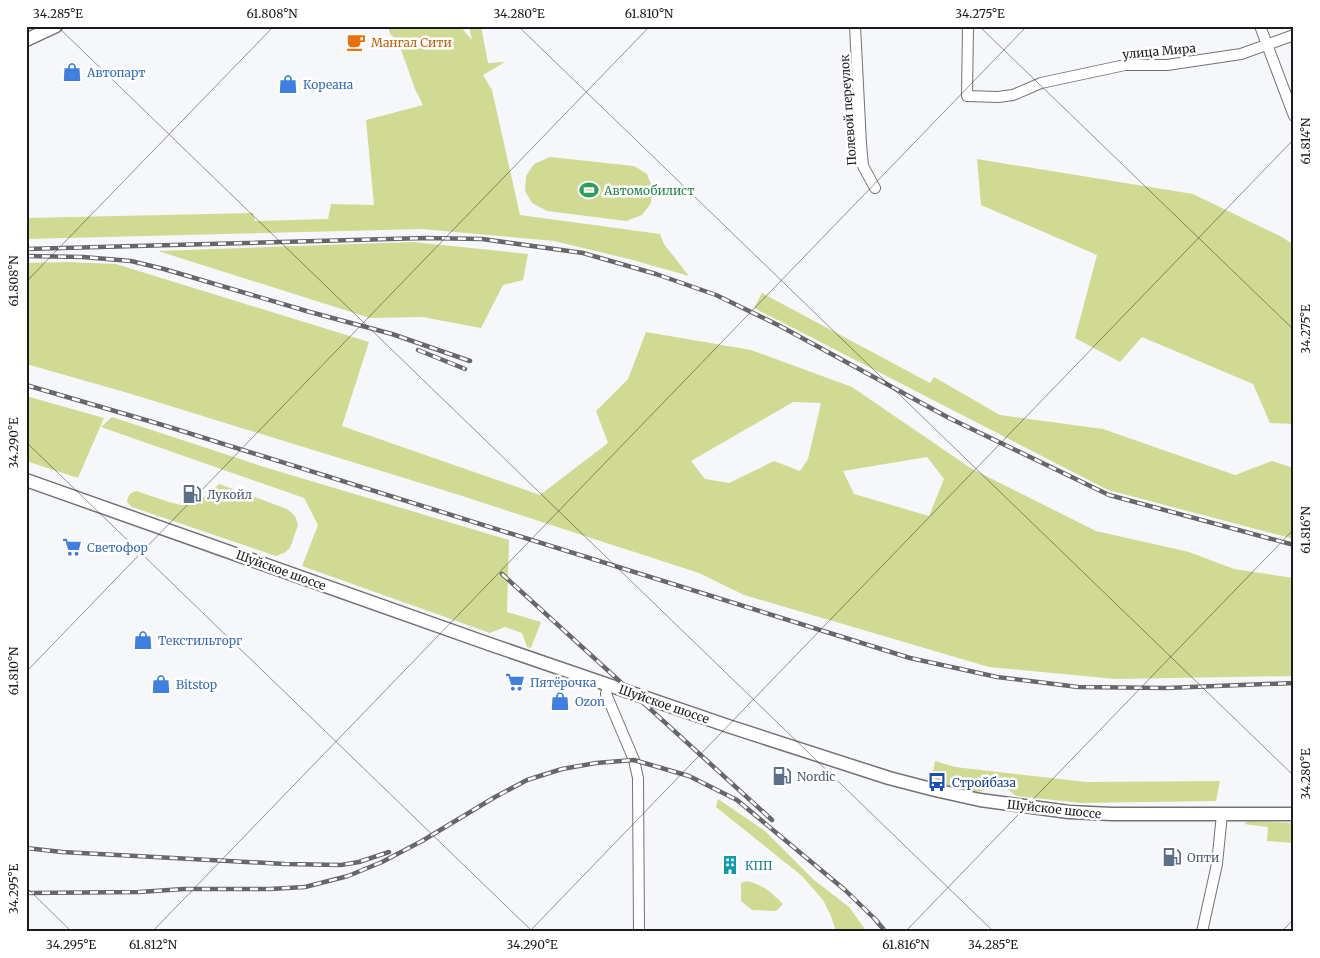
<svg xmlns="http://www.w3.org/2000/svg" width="1320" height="958" font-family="Merriweather,serif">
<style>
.green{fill:#d1da93;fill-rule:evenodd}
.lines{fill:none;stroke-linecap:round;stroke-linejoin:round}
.minor-casing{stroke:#707274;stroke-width:12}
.major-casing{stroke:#707274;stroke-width:15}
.minor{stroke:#fff;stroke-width:10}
.major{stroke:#fff;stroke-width:12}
.rail-casing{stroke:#666769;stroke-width:4.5}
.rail{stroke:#fff;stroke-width:2.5;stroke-dasharray:8;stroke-linecap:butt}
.ticks{fill:none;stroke:#1a1b1c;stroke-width:1;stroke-opacity:0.45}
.labels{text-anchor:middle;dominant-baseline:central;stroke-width:5;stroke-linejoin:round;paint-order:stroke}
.food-label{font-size:12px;fill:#c56008;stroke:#fff;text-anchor:start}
.street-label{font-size:12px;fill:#1a1b1c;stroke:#fff}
.shop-label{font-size:12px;fill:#366cbe;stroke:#fff;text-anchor:start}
.leisure-label{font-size:12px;fill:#27864d;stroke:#fff;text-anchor:start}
.service-label{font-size:12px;fill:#4e5e75;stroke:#fff;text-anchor:start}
.transit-label{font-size:12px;fill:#164399;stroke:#fff;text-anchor:start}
.culture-label{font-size:12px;fill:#0d838f;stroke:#fff;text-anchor:start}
.neatline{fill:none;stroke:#1a1b1c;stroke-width:2}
.ticks-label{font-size:12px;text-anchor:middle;fill:#1a1b1c}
</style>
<rect width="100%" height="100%" fill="#f6f7fa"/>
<path class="green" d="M388,26H460L472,40L469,26H481L488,63L505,62L483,75L492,90L520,215L660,234L664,244L689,276L629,259L554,241L422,229L26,239V218L253,213L255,221L328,219L331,204L374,205L366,120L423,105L415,89L398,41L390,34Z
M550,157L634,166L647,174L653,189L651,203L642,215L626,221L547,211L532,203L525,191L526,176L534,164Z
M977,159L1193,194L1282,237L1294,245V424L1270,423L1253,384L1142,337L1120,362L1075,338L1097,255L981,205Z
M413,242L528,254L523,280L503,285L481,328L422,317L370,318L158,251Z
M67,262L116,264L369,342L342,426L540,495L608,443L596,411L628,379L646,332L751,350L852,387L972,469L1096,531L1189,552L1234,569L1294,578V676L1116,679L989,667L744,595L699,573L456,494L128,393L26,364V263ZM793,402L821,403L808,459L800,471L774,461L729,483L705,479L691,461ZM927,457L944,479L929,516L854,494L843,471Z
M762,293L930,383L934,377L1000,415L1103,429L1235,475L1272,461L1294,468V539L1108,490L754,308Z
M26,396L104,418L78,478L26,461Z
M112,417L264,467L509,540L507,612L541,622L531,648L527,647L522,633L505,627L490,633L302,566L318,525L304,498L101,427Z
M219,484L287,509L295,516L298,525L290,548L284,553L276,556L132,507L127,502C128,495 130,493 136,491C147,494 172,504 182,505C196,506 209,493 219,484Z
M935,761L955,767L1086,782L1220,781L1216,801L1081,803L1016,796L1000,783L979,792L952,788L932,777Z
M718,799L765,831L814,880L849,907L867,932H836L831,916L823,900L802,876L716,807Z
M1248,821L1294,823V843L1267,841L1268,827L1244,824Z
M747,881C764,885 771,892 783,904L776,911L752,910L741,901V883Z"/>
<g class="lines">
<g class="minor-casing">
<path id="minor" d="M855,26L861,144L863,166L875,188
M968,26L967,96L998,97L1013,95L1041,83L1125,65H1167L1241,54L1294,35
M1260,26L1294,116
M608,685L606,694L634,760L638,778L639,932
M1202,932L1217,864L1222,814"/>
</g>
<g class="major-casing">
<path id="major" d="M26,40L56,26
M26,480L492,645L731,727L889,778L935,790L980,800L1069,812L1112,814H1294"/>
</g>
<use href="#minor" class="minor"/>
<use href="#major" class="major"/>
<g class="rail-casing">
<path id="rail" d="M26,249L425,238L482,239L583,253L656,274L716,295L780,326L949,418L1109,495L1294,545
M26,256L83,257L131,261L164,269L310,312L392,334L470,361
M418,350L465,369
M26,385L166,426L910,658L997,677L1078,687L1167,688L1294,683
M502,574L772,820
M26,848L62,852L285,864L341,865L359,862L389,852
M26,893L139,892L184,889H270L305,887L348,876L382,862L422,841L495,797L527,780L562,769L596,763L634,760L689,776L737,800L845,890L878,922
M873,917L886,932"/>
</g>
<use href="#rail" class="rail"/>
</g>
<path class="ticks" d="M57,26L994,932M518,26L1294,776M979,26L1294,330M26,282L274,26M26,442L533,932M26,672L650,26M26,887L72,932M152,932L1027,26M529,932L1294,139M905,932L1294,529M1281,932L1294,919"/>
<defs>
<g id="cafe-bare" transform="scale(1.5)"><path d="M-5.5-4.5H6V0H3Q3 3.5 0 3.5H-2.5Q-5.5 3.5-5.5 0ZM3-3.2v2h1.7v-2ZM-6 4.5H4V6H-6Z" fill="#e8710a" stroke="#fff" stroke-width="2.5" paint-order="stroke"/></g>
<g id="shop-bare" transform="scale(1.5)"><path d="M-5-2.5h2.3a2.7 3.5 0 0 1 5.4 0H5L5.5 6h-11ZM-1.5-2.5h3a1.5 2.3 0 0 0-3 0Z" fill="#3f7fe0" stroke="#fff" stroke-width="2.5" paint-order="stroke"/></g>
<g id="stadium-bare" transform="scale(1.5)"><path d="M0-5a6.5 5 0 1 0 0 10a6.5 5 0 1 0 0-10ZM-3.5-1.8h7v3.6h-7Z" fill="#2e9e5b" stroke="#fff" stroke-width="2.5" paint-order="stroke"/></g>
<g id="fuel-bare" transform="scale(1.5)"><path d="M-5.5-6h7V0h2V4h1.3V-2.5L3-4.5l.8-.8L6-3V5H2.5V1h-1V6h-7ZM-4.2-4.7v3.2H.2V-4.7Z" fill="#5c6f8a" stroke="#fff" stroke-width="2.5" paint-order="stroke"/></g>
<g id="supermarket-bare" transform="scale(1.5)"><path d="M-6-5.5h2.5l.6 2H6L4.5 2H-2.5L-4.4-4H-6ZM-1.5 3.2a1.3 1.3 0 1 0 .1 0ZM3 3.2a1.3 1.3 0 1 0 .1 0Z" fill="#3f7fe0" stroke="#fff" stroke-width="2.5" paint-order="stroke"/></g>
<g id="bus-bare" transform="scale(1.5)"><path d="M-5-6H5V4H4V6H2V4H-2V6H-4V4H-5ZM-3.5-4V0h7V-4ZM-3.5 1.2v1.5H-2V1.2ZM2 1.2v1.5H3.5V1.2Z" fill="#1a4fb4" stroke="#fff" stroke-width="2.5" paint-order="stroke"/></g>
<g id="building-bare" transform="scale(1.5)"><path d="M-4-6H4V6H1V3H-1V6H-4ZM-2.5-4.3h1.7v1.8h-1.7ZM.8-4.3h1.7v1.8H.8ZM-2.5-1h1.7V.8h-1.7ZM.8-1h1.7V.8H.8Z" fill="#0f9aa8" stroke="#fff" stroke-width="2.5" paint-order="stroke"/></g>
</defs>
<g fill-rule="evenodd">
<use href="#cafe-bare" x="356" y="42"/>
<use href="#shop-bare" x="72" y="72"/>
<use href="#shop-bare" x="288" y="84"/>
<use href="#stadium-bare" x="589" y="190"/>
<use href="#fuel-bare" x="192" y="494"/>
<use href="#supermarket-bare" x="72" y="547"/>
<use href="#shop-bare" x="143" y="640"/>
<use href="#supermarket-bare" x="515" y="682"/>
<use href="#shop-bare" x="161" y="684"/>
<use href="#shop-bare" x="560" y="701"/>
<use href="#fuel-bare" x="782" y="776"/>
<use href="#bus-bare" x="937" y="782"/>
<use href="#fuel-bare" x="1172" y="857"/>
<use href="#building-bare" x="730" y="865"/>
</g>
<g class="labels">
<g class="food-label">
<text x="371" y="42">Мангал Сити</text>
</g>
<g class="street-label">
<text transform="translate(1159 51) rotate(-5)">улица Мира</text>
<text transform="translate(848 110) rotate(-94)">Полевой переулок</text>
<text transform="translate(281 570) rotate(20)">Шуйское шоссе</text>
<text transform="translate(664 704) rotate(19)">Шуйское шоссе</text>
<text transform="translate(1054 809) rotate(6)">Шуйское шоссе</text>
</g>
<g class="shop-label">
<text x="87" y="72">Автопарт</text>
<text x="303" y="84">Кореана</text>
<text x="87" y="547">Светофор</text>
<text x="158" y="640">Текстильторг</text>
<text x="530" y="682">Пятёрочка</text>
<text x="176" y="684">Bitstop</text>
<text x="575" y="701">Ozon</text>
</g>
<g class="leisure-label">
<text x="604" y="190">Автомобилист</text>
</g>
<g class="service-label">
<text x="207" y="494">Лукойл</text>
<text x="797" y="776">Nordic</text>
<text x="1187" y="857">Опти</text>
</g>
<g class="transit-label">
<text x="952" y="782">Стройбаза</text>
</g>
<g class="culture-label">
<text x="745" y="865">КПП</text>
</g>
</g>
<rect width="1320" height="958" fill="none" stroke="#ffffff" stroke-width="55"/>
<rect x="28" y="28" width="1264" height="902" class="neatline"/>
<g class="ticks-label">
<text x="58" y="18">34.285°E</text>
<text x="272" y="18">61.808°N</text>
<text x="519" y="18">34.280°E</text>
<text x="649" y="18">61.810°N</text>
<text x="980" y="18">34.275°E</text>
<text transform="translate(1306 141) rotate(-90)" y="4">61.814°N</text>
<text transform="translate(14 281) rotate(-90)" y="4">61.808°N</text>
<text transform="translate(1306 329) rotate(-90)" y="4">34.275°E</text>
<text transform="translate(14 443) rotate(-90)" y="4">34.290°E</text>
<text transform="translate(1306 530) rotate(-90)" y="4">61.816°N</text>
<text transform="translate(14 671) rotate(-90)" y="4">61.810°N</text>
<text transform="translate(1306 774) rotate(-90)" y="4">34.280°E</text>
<text transform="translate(14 889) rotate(-90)" y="4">34.295°E</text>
<text x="71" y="949">34.295°E</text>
<text x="153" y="949">61.812°N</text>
<text x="532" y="949">34.290°E</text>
<text x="906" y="949">61.816°N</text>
<text x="993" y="949">34.285°E</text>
</g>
</svg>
